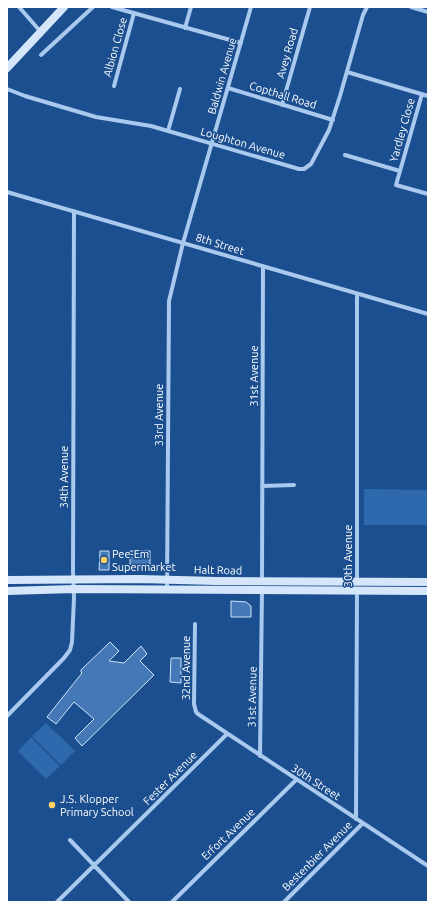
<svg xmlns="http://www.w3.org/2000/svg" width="435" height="909" font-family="Ubuntu,sans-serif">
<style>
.green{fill:#2e69ad}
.building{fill:#4478b7;stroke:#cfe3fa}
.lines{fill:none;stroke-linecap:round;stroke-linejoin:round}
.street{stroke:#a9c9ee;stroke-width:4}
.secondary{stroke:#d6e6fa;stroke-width:8}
.poi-dot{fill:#ffd166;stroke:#1b4f8f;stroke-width:1.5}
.labels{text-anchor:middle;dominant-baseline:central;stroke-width:3;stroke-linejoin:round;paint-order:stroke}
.street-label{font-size:11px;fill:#fff;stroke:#1b4f8f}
.poi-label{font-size:11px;fill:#fff;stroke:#1b4f8f;text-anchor:start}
</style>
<rect width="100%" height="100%" fill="#1b4f8f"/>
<path class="green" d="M364,489L428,490V525H364Z
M46,723L75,751L61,765L32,736Z
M31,737L60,766L46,779L18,751Z"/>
<path class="building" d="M100,551H109V570H99Z
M130,551H150V568H130Z
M231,601L246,602L251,606V617H231Z
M110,642L119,651L109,661L124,663L141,646L147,654L140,661L154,675L82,746L75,738L94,719L74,702L56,724L47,717L82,673L81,672V670Z
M171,658H181V683L170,682Z"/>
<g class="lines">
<path class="street" d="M19,7L40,31
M112,7L241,43
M411,7L428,12
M185,28L191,7
M41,55L93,7
M347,72L428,96
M114,86L134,13
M228,88L333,120
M7,89L25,96L96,117L151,126L299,169H304L311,164L329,130L340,96L363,15L367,7
M422,94L396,185L428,194
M282,105L310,7
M168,131L180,89
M345,155L400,171
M7,192L428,314
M262,486L294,485
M262,581L263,266
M357,583V294
M167,590L169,301L183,243L251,7
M195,624L194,704L196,712L198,714L428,866
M7,716L64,658L70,650L72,642L74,598L73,572L74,211
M260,756L262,590
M356,819L357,590
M70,840L129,902
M57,902L227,734
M172,902L296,780
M284,902L363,823"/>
<path class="secondary" d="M7,68L64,7
M7,580L140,579L216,581L428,582
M7,591L74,589L428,591"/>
</g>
<g class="poi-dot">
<circle cx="104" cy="560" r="4"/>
<circle cx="52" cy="805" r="4"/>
</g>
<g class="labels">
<g class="street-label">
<text transform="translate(115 47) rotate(-74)">Albion Close</text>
<text transform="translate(287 53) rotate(-74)">Avey Road</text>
<text transform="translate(222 76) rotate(-74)">Baldwin Avenue</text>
<text transform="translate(283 95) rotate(17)">Copthall Road</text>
<text transform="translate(402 130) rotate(-74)">Yardley Close</text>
<text transform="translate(243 143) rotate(16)">Loughton Avenue</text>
<text transform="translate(220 244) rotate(17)">8th Street</text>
<text transform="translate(254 376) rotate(-90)">31st Avenue</text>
<text transform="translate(159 415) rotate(-90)">33rd Avenue</text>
<text transform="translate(64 477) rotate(-90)">34th Avenue</text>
<text transform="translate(348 556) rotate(-90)">30th Avenue</text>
<text transform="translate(218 570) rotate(1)">Halt Road</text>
<text transform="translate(186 668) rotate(-90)">32nd Avenue</text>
<text transform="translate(252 697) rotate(-89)">31st Avenue</text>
<text transform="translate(170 778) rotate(-45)">Fester Avenue</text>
<text transform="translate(316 782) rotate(33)">30th Street</text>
<text transform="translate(228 834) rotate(-44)">Erfort Avenue</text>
<text transform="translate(317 856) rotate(-45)">Bestenbier Avenue</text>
</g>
<g class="poi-label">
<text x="112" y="554">Pee-Em<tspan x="112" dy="13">Supermarket</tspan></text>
<text x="60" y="799">J.S. Klopper<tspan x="60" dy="13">Primary School</tspan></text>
</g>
</g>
<rect width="435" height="909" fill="none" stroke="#ffffff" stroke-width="16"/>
</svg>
